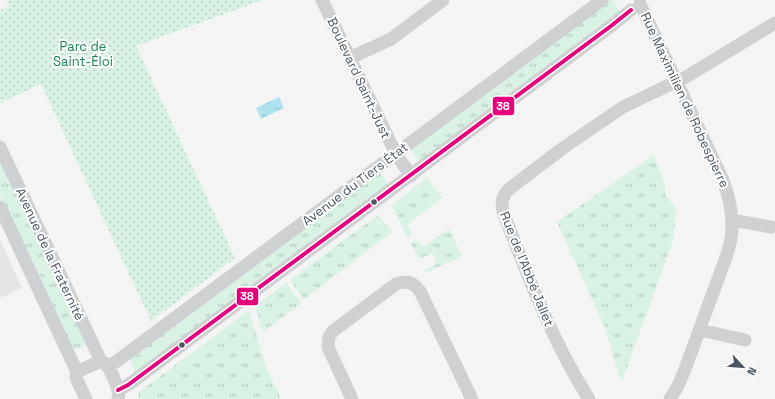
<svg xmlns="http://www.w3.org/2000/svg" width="775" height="399" font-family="'Space Grotesk',sans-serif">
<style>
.education{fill:#e6e5e6}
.grass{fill:url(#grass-tufts)}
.garden{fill:url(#garden-dots)}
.water{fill:url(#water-ripples)}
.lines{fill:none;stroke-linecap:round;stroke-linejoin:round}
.street{stroke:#ced0d2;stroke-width:13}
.bus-1-casing{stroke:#fff;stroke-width:7}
.bus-1{stroke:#e5007d;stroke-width:4}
.bus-dot{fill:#4a5661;stroke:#fff;stroke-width:1.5}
.labels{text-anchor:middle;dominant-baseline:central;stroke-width:4;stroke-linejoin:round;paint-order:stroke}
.park-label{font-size:13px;fill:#17864f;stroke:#fff}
.street-label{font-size:13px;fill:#4a5661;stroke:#fff}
.line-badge{stroke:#fff;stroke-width:1.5}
.badge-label{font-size:11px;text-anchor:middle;font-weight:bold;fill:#fff}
</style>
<defs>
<pattern id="grass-tufts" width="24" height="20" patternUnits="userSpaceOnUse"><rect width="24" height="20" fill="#d9f2e3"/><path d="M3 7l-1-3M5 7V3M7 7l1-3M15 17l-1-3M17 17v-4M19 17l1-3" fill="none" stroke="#b2c7bb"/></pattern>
<pattern id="garden-dots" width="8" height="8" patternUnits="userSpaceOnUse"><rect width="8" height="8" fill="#d9f2e3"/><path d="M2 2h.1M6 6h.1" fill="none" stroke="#b2c7bb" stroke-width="1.8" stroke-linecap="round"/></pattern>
<pattern id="water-ripples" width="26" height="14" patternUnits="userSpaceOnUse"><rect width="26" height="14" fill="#aee2f0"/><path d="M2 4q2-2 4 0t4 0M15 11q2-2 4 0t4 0" fill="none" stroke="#90bac6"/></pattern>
</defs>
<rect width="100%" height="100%" fill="#f4f4f4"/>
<path class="education" d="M0,239L22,288L0,298Z"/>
<path class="grass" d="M609,0H613L620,12L420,163L410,148Z
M654,155L665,185V195L674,206L676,213L673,241L622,381L616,367L606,330L557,222Z
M0,156L88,344L73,351L0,197Z
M379,171L390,186L136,374L129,358Z
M427,178L442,198L407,225L413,234L407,238L392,205Z
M378,215L392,232L304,299L290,280Z
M449,229L462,256L425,273L424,270L437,264L432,253L419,259L411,243L417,239L423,247Z
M286,283L301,303L263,332L255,306Z
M249,310L267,370L281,399H140L138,393Z"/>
<path class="garden" d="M7,0H263L136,46L235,258L151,321L41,84L0,103V11L9,5Z"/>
<path class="water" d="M279,97L284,108L261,119L256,108Z"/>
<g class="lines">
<path class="street" d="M322,0L396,154L411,176
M640,4L723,180C730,199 734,219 731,239C730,245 728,251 726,257L684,372L678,386L670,399
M350,58L391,39L443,0
M0,147L101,361
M0,207L77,372
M732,220L771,227
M700,330L745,340
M108,366L117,361L602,0
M118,390L128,385L611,26L631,10
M86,399L77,380L76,377L77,372L101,361C111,365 114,380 118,390L119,393L118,399
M352,399L328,347L329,337L333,331L396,284C406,280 414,282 420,291L472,399
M589,399C552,341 528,276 503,212C501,202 502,196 509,189L563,148L623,107L686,77L775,23"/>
<g class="bus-1-casing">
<path id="bus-1" d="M118,390L128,385L611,26L631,10"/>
</g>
<use href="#bus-1" class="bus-1"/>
</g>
<g class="bus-dot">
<circle cx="374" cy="202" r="3.5"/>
<circle cx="182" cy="345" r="3.5"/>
</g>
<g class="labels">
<g class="park-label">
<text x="83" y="46">Parc de<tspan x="83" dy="15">Saint-Éloi</tspan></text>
</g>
<g class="street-label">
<text transform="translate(359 78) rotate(65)">Boulevard Saint-Just</text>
<text transform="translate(685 100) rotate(65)">Rue Maximilien de Robespierre</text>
<text transform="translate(355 184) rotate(-37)">Avenue du Tiers État</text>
<text transform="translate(50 254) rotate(65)">Avenue de la Fraternité</text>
<text transform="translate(527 269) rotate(68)">Rue de l'Abbé Jallet</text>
</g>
</g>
<g class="line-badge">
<rect x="492" y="96" width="23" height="20" rx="4" fill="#e5007d"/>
<rect x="236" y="287" width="23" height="19" rx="4" fill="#e5007d"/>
</g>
<g class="badge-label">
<text x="503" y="110">38</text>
<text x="247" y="300">38</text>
</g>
<g transform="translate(743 367) rotate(116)" stroke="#ffffff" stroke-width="3" paint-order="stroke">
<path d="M0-3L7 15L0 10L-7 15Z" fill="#4a5661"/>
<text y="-6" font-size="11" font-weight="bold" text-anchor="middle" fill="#4a5661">N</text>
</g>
</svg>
